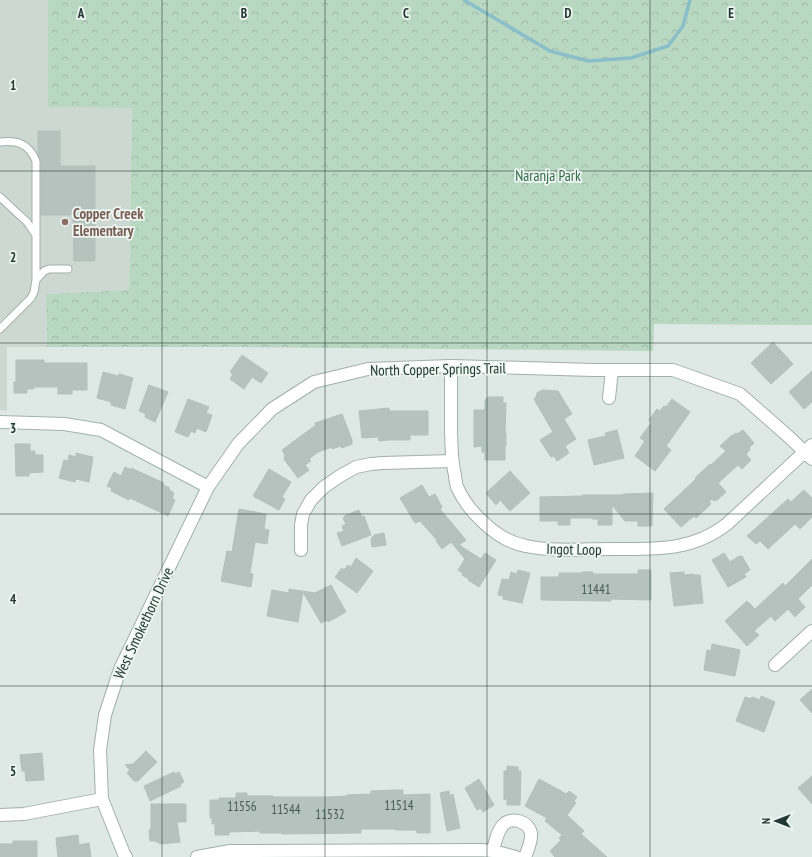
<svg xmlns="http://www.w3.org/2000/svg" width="812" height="857" font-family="'PT Sans Narrow',sans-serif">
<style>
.built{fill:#cdd8d3}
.park{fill:url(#park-crowns)}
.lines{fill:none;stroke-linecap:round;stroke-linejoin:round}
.stream{stroke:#8abfc9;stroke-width:3.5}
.building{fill:#b4c3bd;stroke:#b2c1bb}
.lane-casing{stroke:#a2afab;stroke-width:9}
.street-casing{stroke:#a2afab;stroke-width:14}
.secondary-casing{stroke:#9fb3ac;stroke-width:14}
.lane{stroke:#fff;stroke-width:7}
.street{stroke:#fff;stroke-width:12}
.secondary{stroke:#fff;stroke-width:12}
.grid{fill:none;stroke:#213731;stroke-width:1;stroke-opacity:0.55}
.education-dot{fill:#8d6e63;stroke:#eef6f2;stroke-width:1.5}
.labels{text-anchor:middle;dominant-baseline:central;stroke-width:3.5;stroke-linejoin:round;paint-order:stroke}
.number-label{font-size:13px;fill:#465a54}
.park-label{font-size:15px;fill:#2f6947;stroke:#eef6f2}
.education-label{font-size:15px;font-weight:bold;fill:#785e54;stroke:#eef6f2;text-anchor:start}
.street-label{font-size:15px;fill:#213731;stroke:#eef6f2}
.grid-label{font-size:13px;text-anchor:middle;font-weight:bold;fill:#213731;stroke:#eef6f2;stroke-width:3.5;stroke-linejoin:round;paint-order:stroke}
</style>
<defs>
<pattern id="park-crowns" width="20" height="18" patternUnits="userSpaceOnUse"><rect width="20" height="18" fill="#b9d8c2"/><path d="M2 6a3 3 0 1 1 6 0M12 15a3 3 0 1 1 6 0" fill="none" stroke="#9fbaa7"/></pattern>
</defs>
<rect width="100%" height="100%" fill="#dee8e4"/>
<path class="built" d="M0,0H48V107L132,108L129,290L46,294L47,347H7V411L0,410Z"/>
<path class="park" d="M48,0H812V325L654,324L653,351L241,347H47L46,294L129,290L132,108L48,107Z"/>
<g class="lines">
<path class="stream" d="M464,0L550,51L588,61L631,58L668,46L683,26L690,0"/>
</g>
<path class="building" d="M38,131H60V166H95V261H74L73,215H41V161L38,154Z
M773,342L793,364L771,384L751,363Z
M242,355L268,373L261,383L252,377L244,389L230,379L233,374L230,372Z
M16,360H44V363H87V390H72V394H58V387H34V389H27V393H14V382H16Z
M812,371V402L804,409L789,392Z
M103,372L118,376L119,374L133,378L125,409L111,405V402L97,398Z
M149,385L168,392L155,422L145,417L146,414L139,411Z
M542,390L558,391L572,414L564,419L576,439L565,446L569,453L557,461L554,456L551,457L540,440L553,432L534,399L536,397L537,393Z
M488,397H503V403H506L505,433H506V446H505V460H485V452H482V446L474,447V410H485V400Z
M188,399L209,407L206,413L212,415L206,432L197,428L195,433L191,431L188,437L175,432Z
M672,399L690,412L666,446L671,450L655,471L635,456L645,441L640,438L652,422L649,420L657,409L660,411L664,406L666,407Z
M389,408V411H428V435H410V440H389L379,441L378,437L362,438L359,411Z
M342,414L352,440V444L342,448L341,446L332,449V447L318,452L309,459L311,461L305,465L309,470L298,478L284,459L285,455L282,450L316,425L315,423Z
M617,430L624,458L594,465L588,440L606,436L605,433Z
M743,430L754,443L749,448L750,450L746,454L751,460L742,469L738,465L718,483L726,492L716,501L715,500L714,501L712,499L709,501L711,504L696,518L694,516L681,527L664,509L696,479L695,478L710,464L711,465L726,451L720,446L732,435V436L736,433L737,434Z
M15,444H30V451H35V455H43V472L29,473V476H16Z
M76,453L93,457L89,482L76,479L75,482L59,478L64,460L68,461L69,455L76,457Z
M125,467L131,470V468L164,483L163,485L170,488L169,490L174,493L172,499L175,500L168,516L130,498L129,500L111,491L112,488L107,486L114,472L121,476Z
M269,469L291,482L282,497L285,499L279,510L253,496Z
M510,471L530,493L510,511L500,500L496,505L486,493Z
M422,485L429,497L435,494L442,507L440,509L466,540L459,545L481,559L485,553L496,560L479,587L468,580L469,579L462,575L463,573L458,570L465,559L451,542L442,549L436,541L437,540L420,521L415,523L400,498Z
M804,490L812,498V517L800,529L795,524L768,549L760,541L756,544L747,536L788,499L791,502Z
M653,493L652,526H638V521H625L612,505V525H598V519H592V518H570V525H558V521H540V497L582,496V495H623V494Z
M239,509L266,514L264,529L269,530L267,544L255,542L250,573L253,574L251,587L221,581L227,551L232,552Z
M359,510L362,517L364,516L371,535L342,546L337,533L344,531L342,526L346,524L343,518H345L344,516Z
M384,533L386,545L372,547L371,539L374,535Z
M724,553L730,562L739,556L740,557L742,556L750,570L744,574L746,577L728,587L712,560Z
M356,558L373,571L357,593L335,577L342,568L344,570L348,565L351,567Z
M812,559V585L798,599L805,607L795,617L788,609L775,621L771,616L754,631L759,635L747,646L725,621L747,601L755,609L783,583L785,586Z
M518,570L530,573L522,603L503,599V596L498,595L502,579L509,580L511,572L517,574Z
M638,570H651V600L611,599V601L541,600V577H559V573H582V572H593V574H638Z
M684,572V575L693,574V575H700L703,603L674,606L670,573Z
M331,585L346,612L328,622L327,620L321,623L303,592L298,622L267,616L272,590L289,593V589L315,593Z
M712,644L740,650L735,676L704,670L707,650L711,651Z
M812,689V713L800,700Z
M761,696L775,702L764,732L736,721L745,697L751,699L752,697L760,700Z
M146,751L157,762L138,781H134L127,773L130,770L125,765L133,764Z
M42,753L44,780L26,781L25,771H22L20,755Z
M507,766L518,767V771H521L520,805H507V798L504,800V771H507Z
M174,772L175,774L179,772L184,782L180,784L181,786L150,801L144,786Z
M812,776V804L798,788Z
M479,779L494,805L483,812L481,808L477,810L465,788Z
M539,779L561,791L566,794L569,791L577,797L574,801L576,803L567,815L584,831L581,834L607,857H555L550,851L561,840L559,838L562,835L545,821L547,818L525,806Z
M394,790H403V795L430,794V833H417L416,830H395V829H361V833L282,834V833H260V831L229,832V835H215V824H212V818H210V800H219V798H236V793H247V796H273V797H329L347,796V795L371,794V791Z
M449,791L450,796L453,794L460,828L447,831L440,793Z
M151,804H186V822H177L180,842L161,844L155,841H150L149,830L151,829Z
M78,835L79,845L89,843L91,857H58L56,838Z
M13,841H37V857H0V844H13Z"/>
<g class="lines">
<g class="lane-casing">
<path id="lane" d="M0,142C18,140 29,144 36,161V280
M0,197L27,222L36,235
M0,329L31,298L34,292L36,280L44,271L49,269H68"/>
</g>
<g class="street-casing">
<path id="street" d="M451,366C451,388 451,411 451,433C452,448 451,460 455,475C455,479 456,483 457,487C463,500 472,512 482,521C494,533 510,543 526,546C554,552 583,549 611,549C654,549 691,552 727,524L812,445
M609,398L612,370
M301,550V525L303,514L311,500L324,487L340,476L356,467L371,464L383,463L452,461
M775,665L812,631
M0,815L24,814L102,799
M493,851C495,842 497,832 503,825C511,816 528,821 531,833C532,841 528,849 525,857
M126,857L124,854L102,799L100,750L105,715L120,669L208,487L238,444L272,409L314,382L368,369L451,366L593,370H673L740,394L789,437L812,459
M197,857L230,851L480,850L493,851L516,857"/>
</g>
<g class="secondary-casing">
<path id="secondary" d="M0,422L64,424L101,430L208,487"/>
</g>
<use href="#lane" class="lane"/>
<use href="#street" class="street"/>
<use href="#secondary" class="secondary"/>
</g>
<path class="grid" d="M162,0V857M325,0V857M487,0V857M650,0V857M0,171H812M0,343H812M0,514H812M0,686H812"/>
<circle class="education-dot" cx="65" cy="222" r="4"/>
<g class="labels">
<g class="number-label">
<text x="596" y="589">11441</text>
<text x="399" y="805">11514</text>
<text x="242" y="806">11556</text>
<text x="286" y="809">11544</text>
<text x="330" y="814">11532</text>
</g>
<g class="park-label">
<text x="548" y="175">Naranja Park</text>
</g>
<g class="education-label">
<text x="73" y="213">Copper Creek<tspan x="73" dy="17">Elementary</tspan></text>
</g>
<g class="street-label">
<text transform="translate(438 369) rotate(-1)">North Copper Springs Trail</text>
<text transform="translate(574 549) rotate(1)">Ingot Loop</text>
<text transform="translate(143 623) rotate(-65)">West Smokethorn Drive</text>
</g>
</g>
<g class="grid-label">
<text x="81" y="18">A</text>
<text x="244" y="18">B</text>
<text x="406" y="18">C</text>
<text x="568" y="18">D</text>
<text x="731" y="18">E</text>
<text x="13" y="90">1</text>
<text x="13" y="262">2</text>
<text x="13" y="433">3</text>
<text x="13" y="604">4</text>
<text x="13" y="776">5</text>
</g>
<g transform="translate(776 821) rotate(270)" stroke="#eef6f2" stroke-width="3" paint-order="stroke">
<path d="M0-3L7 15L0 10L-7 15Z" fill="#213731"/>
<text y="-6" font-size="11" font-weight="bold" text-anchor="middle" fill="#213731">N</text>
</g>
</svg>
